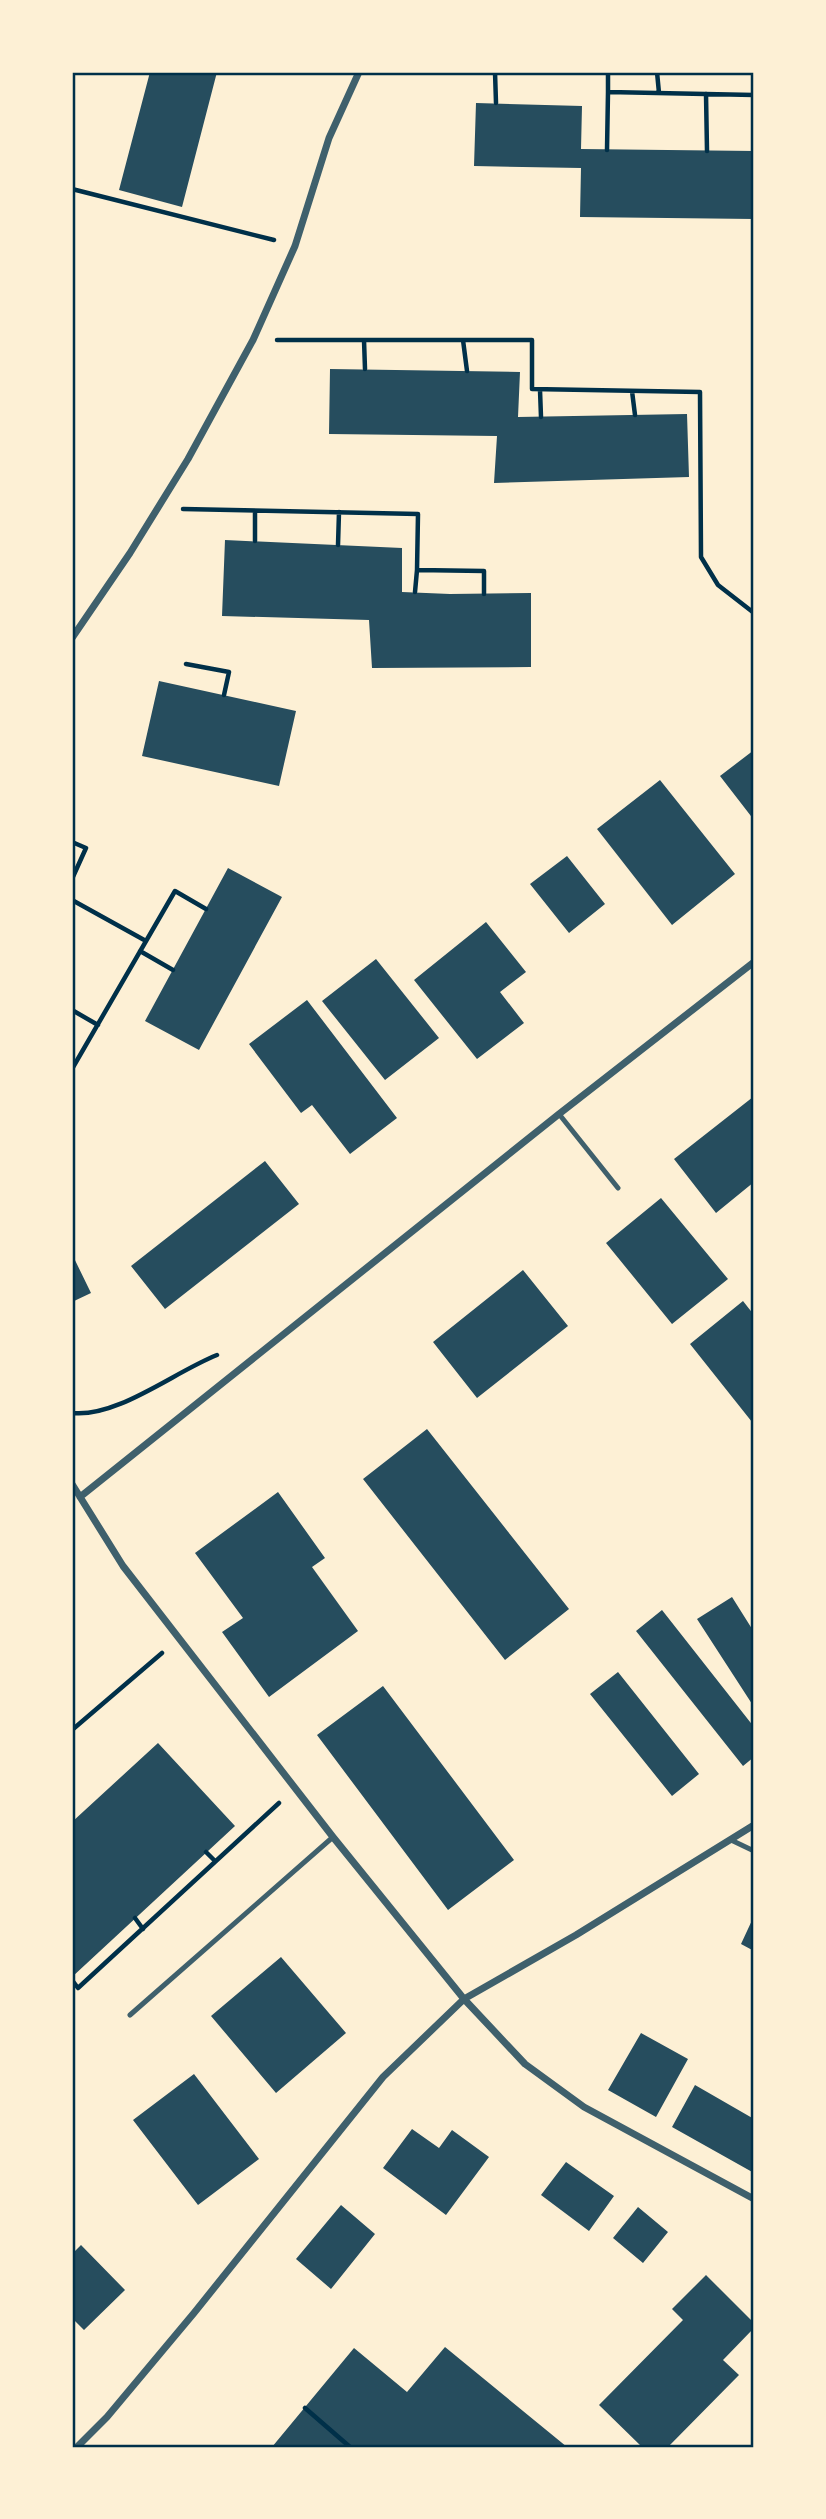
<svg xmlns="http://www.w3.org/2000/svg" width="826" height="2519" font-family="Lora,serif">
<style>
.building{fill:#264d5e}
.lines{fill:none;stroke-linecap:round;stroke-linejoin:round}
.path{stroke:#003049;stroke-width:4.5}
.service{stroke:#3f606c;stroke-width:5}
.minor{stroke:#3f606c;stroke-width:7}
.neatline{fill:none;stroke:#003049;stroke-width:2.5}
</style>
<rect width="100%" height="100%" fill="#fdf0d5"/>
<path class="building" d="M150,72H217L182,207L119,190Z
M476,103L582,106L581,149L754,151V219L580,217L581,168L474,166Z
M330,369L520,372L518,417L687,414L689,477L494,483L497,436L329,434Z
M225,540L402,548V592L450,594L531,593V667L372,668L369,620L222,616Z
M159,681L296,711L279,786L142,756Z
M754,750V820L720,776Z
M660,780L735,874L672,925L597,829Z
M567,856L605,904L569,933L530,884Z
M228,868L282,897L199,1050L145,1021Z
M486,922L526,972L500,992L524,1023L477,1059L414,980Z
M376,959L439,1038L385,1080L322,1001Z
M307,1000L397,1118L350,1154L312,1105L301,1113L249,1044Z
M753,1097L754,1182L716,1213L674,1159Z
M265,1161L299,1204L165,1309L131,1266Z
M661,1198L728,1279L672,1324L606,1243Z
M72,1254L91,1293L72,1302Z
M523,1270L568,1326L477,1398L433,1342Z
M743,1301L754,1315V1420L752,1422L690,1344Z
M427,1429L569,1609L505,1660L363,1479Z
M278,1492L325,1558L312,1567L358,1631L269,1697L222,1632L243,1618L195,1553Z
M732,1597L754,1632V1707L697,1619Z
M662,1610L754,1727V1757L743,1766L636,1631Z
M618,1672L699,1774L672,1796L590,1694Z
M383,1686L514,1860L448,1910L317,1735Z
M158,1743L235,1826L72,1977V1822Z
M754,1916V1951L741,1944Z
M281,1957L346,2033L276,2093L211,2016Z
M641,2033L688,2059L656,2117L608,2090Z
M194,2074L259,2159L198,2205L133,2120Z
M695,2085L754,2119V2173L672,2127Z
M412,2129L439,2148L452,2130L489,2157L446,2215L383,2168Z
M566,2162L614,2196L589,2231L541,2195Z
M341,2205L375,2234L331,2289L296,2259Z
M638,2207L668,2232L643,2263L613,2238Z
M81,2245L125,2290L84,2330L72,2318V2254Z
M706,2275L754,2323V2328L723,2360L739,2375L668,2447H642L599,2405L683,2320L672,2309Z
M445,2347L567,2447H272L354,2348L407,2392Z"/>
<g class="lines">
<path class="path" d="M495,72L496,103
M608,72V92L754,95
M657,72L659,93
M706,94L707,151
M607,150L608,92
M72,189L274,240
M277,340H532V389L700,392L701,557L718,585L754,613
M364,340L365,369
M463,340L467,371
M540,390L541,417
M632,391L635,415
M183,509L418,514L417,570L484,571V594
M255,511V541
M338,545L339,512
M415,592L417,570
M186,664L229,672L224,695
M72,842L86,848L72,879
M72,900L146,941
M140,951L173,970
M72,1010L98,1025
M72,1069L175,891L206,909
M72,1413C117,1418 174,1372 217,1355
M72,1730L162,1653
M206,1852L215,1861
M135,1918L143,1929
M72,1980L78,1988L279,1803
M305,2408L350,2447"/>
<path class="service" d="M559,1114L618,1188
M731,1840L754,1851
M130,2015L333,1837"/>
<path class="minor" d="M72,638L130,553L188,459L253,340L295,246L329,138L359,72
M72,1484L123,1566L333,1837L464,1999L525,2064L584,2107L754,2199
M80,1497L559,1114L754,962
M77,2447L107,2417L194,2313L383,2077L464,1999L576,1935L754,1825"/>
</g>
<rect width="826" height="2519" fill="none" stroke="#fdf0d5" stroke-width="147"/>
<rect x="74" y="74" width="678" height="2372" class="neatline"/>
</svg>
